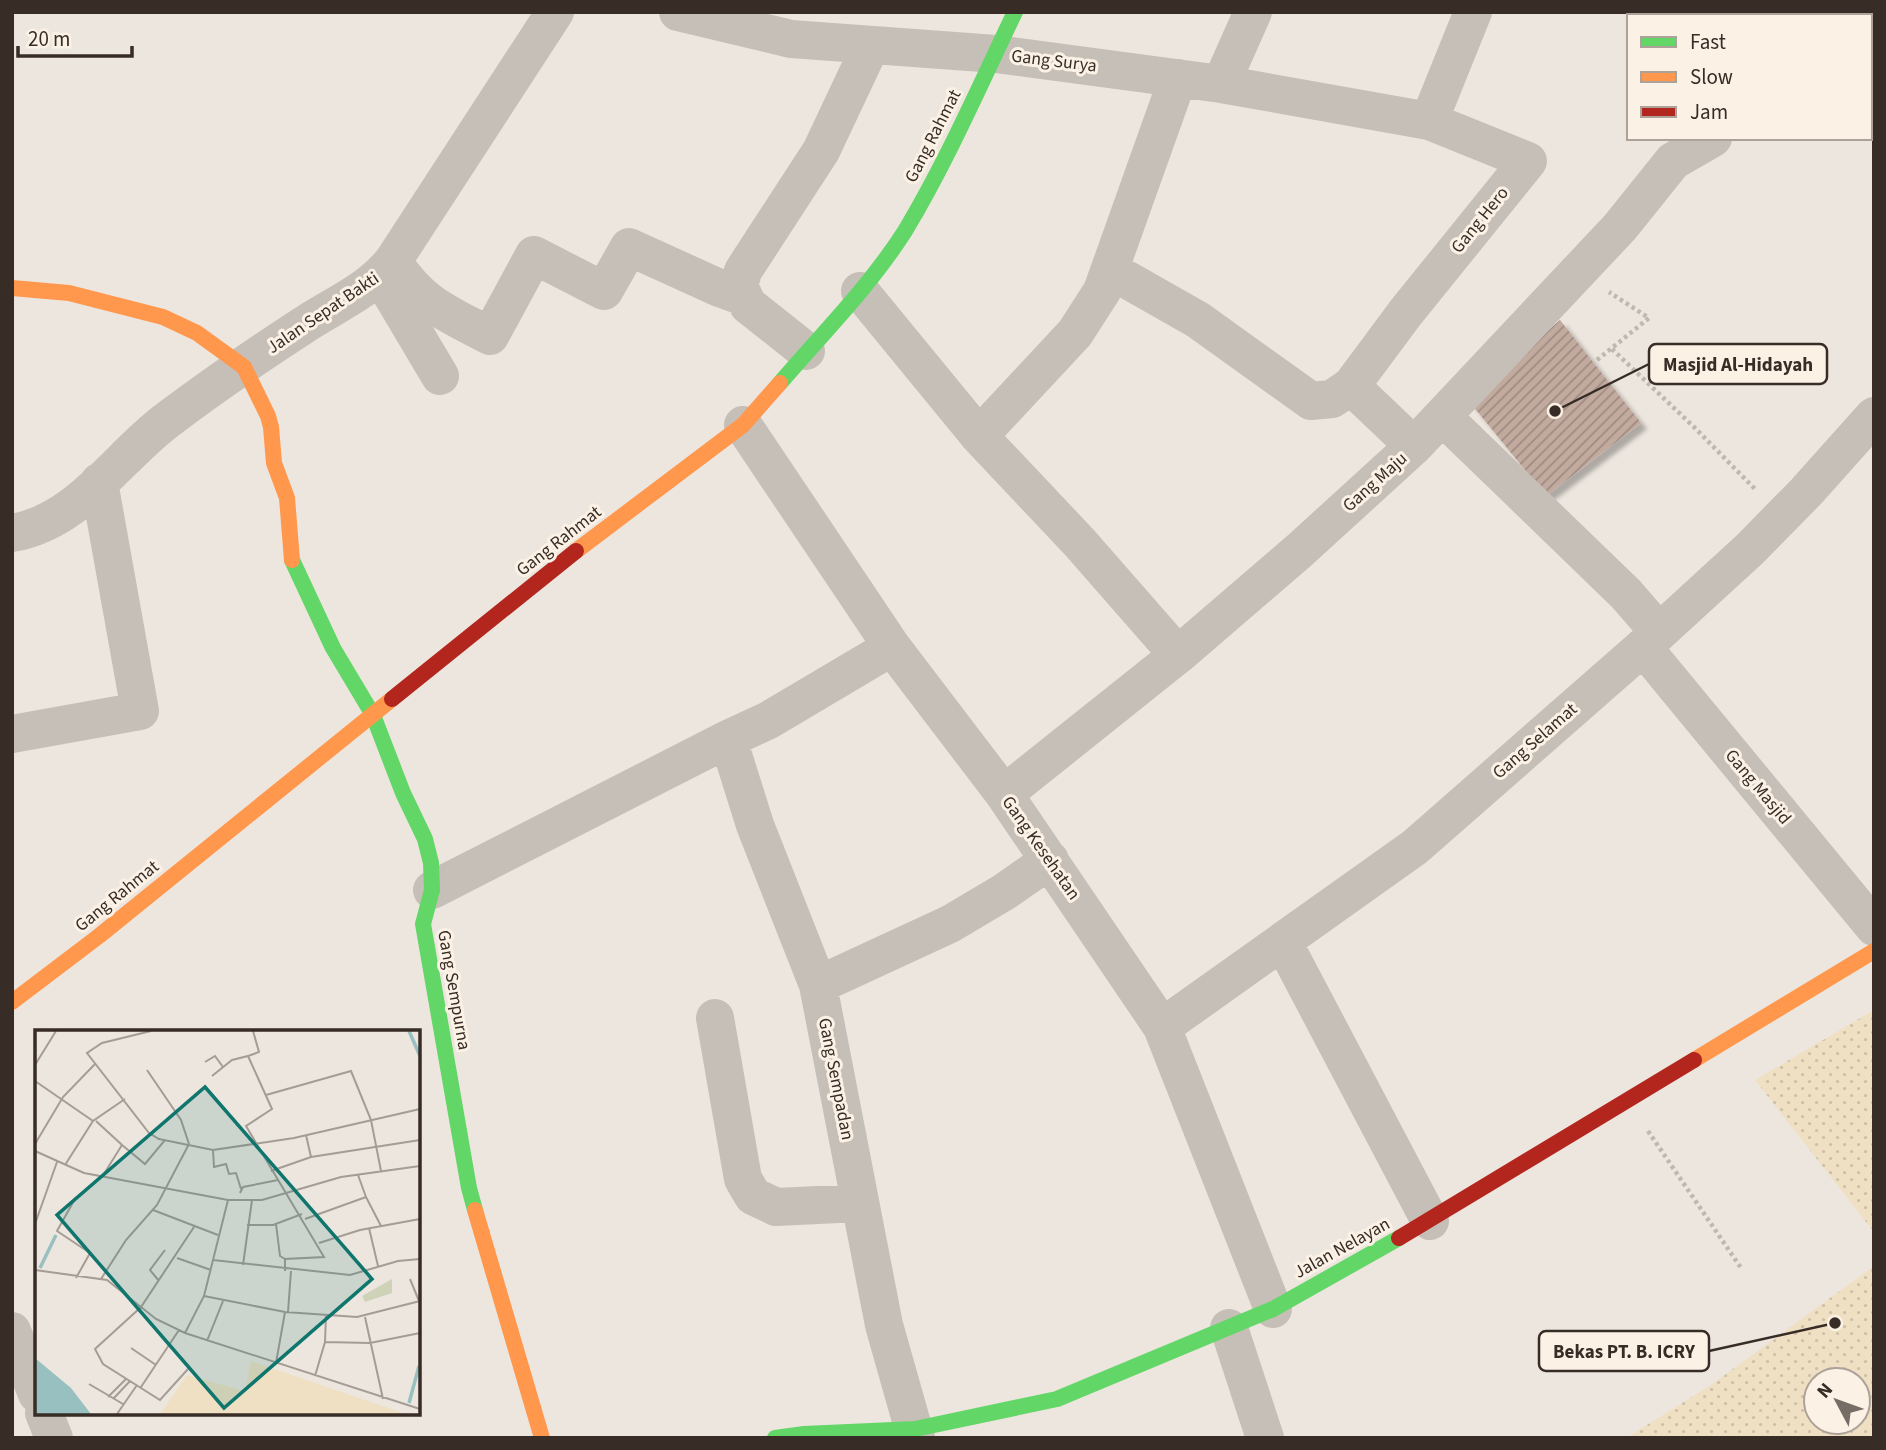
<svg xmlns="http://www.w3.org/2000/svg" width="1886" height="1450" font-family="'Source Sans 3',sans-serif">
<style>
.grass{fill:url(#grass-dots)}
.sand{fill:url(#sand-dots);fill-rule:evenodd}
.building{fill:url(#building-hatch);filter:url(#shadow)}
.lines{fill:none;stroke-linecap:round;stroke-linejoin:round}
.path{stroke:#bfb7b0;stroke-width:4.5;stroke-dasharray:3.5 3.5;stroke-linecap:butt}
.street{stroke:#c6bfb8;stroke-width:38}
.fast{stroke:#63d668;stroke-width:16}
.slow{stroke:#ff974d;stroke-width:16}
.jam{stroke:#b3261e;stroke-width:16}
.labels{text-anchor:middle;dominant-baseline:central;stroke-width:6;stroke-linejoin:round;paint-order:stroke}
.street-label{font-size:18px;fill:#372c26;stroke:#fbf1e5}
.inset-river{fill:none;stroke:#99c0c0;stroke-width:3.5}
.inset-road{fill:none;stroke:#a49c95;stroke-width:2}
.view{fill:#0f766e;fill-opacity:0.15;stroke:#0f766e;stroke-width:3.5}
.inset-edge{fill:none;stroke:#372c26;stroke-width:3.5}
.leader{fill:none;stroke:#372c26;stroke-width:2.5}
.callout-dot{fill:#372c26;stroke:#fbf1e5;stroke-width:2.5}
.callout{fill:#fbf1e5;stroke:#372c26;stroke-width:2.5}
.callout-label{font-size:19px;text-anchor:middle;font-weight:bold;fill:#372c26}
</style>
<defs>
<pattern id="grass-dots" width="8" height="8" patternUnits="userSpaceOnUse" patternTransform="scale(1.75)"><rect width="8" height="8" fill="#ced3b8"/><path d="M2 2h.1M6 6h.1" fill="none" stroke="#b2b59e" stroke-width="1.8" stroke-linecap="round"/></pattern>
<pattern id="sand-dots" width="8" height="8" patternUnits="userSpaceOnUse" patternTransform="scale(1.75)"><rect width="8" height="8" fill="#f0e0c3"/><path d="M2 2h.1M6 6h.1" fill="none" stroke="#cec0a7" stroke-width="1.8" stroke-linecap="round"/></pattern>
<pattern id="building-hatch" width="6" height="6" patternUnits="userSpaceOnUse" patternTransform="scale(1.75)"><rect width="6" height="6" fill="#c2aa9f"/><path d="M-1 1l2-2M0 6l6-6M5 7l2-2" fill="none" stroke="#9e8b81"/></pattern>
<filter id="shadow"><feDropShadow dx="6" dy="6" stdDeviation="2" flood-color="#0004"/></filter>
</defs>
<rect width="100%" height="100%" fill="#ede6df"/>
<path class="grass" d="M1870,31L1874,32V104L1870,102Z"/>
<path class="sand" d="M1874,1010V1232L1755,1080Z
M1874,1266V1438H1626L1711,1385ZM1816,1380H1858V1422H1816Z"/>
<path class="building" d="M1560,320L1641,423L1546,496L1468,400Z"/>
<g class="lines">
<path class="path" d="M1612,349L1695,428L1755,489
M1597,360L1649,318L1609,292
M1648,1131L1741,1268"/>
<path class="street" d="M678,12L791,39L996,54L1221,84L1429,121L1528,161L1406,312L1351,386L1414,446
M1791,16L1793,12
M1221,84L1253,12
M1429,121L1473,12
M393,261C420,304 447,313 490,336L534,255L604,291L629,247L717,287L742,296
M1110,270L1198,320L1311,401L1332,399L1351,386
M380,275L440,376
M860,291L979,436L1080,543L1178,655
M806,351L748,305L739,286L743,271L821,151L871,45
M1443,417L1626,594L1659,632
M743,425L892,647L1004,794L1162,1027L1273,1309
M979,436L1075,333L1102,291L1178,78
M12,533C78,522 116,459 166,421C211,387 259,354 307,323C338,303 370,290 393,261L555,12
M1643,647L1874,927
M12,734L140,711L99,482
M728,739L755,825L818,985L884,1325L916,1438
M1004,794L1178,655L1300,550L1414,446L1620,227L1673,161L1713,138
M432,890L728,739L769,720L892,647
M1283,942L1430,1221
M818,985L950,924L1004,892L1050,860
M715,1018L743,1179L753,1196L776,1207L860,1203
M1162,1027L1415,847L1643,647L1750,549L1806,492L1874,416
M1229,1328L1265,1438
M12,1331L37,1394
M44,1413L54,1438"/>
<path class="fast" d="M780,383C822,334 870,286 905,231C947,161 980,85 1015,12
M292,560L333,648L373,715L403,793L425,839L431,863L432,890L423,924L469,1188L475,1210
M775,1438L804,1434L915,1429L1057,1399L1273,1309L1399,1238"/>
<path class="slow" d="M12,288L69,293L163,317L197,333L244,367L268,416L271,427L274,463L287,498L292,560
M576,551L743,425L780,383
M12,1002L99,936L392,699
M1694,1060L1874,951
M475,1210L542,1438"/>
<path class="jam" d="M392,699L576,551
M1399,1238L1694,1060"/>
</g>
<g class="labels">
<g class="street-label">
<text transform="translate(1054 61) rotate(7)">Gang Surya</text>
<text transform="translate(933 136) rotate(-63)">Gang Rahmat</text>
<text transform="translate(1480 220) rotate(-51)">Gang Hero</text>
<text transform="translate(323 313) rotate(-34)">Jalan Sepat Bakti</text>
<text transform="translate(1375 482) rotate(-42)">Gang Maju</text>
<text transform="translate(559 541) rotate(-38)">Gang Rahmat</text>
<text transform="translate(1535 741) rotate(-41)">Gang Selamat</text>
<text transform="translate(1758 787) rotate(50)">Gang Masjid</text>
<text transform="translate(1041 848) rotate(55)">Gang Kesehatan</text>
<text transform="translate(117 896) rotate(-39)">Gang Rahmat</text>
<text transform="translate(454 990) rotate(80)">Gang Sempurna</text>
<text transform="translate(836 1079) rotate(79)">Gang Sempadan</text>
<text transform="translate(1342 1248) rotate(-29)">Jalan Nelayan</text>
</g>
</g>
<g transform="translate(35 1030)">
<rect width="385" height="385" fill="#ede6df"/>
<path d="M357,249V263L330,272L327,266Z" fill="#ced3b8"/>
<path d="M216,331L371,384H125L152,345L210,361Z" fill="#f0e0c3"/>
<path d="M0,328L36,358L56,384H0Z" fill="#99c0c0"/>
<path class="inset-river" d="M374,1L385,26M5,238L21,205M374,373L384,336"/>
<path class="inset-road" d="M116,1L67,13L52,23L114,103L124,109L178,120L259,108L385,79M218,1L224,22L213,26L237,79L211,96L289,227L250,229V241M170,32L180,26L188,37M0,35L21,1M112,40L146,90L154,114M177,46L197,30L213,26M0,51L58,91M231,65L316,41L336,90L346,141M61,91L87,115L67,147M271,105L276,127M0,114L28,67L60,34M87,115L110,134L130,110M178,120L179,137L191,134L194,144L201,143L206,159M0,121L49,143L193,170H227L306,147L385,136M30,135L58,91L90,69M236,141L276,127L385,110M323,145L331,167M205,163L208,157L243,150M41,167L22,201L55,223L41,248M118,180L183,205M270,189L331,167L346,196M0,194L22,132M241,194L245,226L250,229M212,195H238L267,184M334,198L343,236M284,213L325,200L385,189M142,228L176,240M178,230L315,245L363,231L385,229M208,235L217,170M0,240L72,250L121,289L150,303L385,379M66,249L91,210L122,175L154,114M375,249L384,271M124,251L115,240L130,220M169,266L250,282L322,287L385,271M253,282L256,241M330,287L348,369M150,303L169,266L193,170M172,311L188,271M290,312L335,313L385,303M96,318L121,335M241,333L250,282M153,339L125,370L68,334L60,319L106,277L159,197M280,346L290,312L291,285M54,354L88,374M106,357L144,300M73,367L91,349M78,369L95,351M82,384L102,355"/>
<path class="view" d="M170,57L337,249L189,378L22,185Z"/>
<rect width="385" height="385" class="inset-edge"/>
</g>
<path class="leader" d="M1555 411L1649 364M1835 1323L1709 1351"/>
<g class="callout-dot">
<circle cx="1555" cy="411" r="7"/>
<circle cx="1835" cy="1323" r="7"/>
</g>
<g class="callout">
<rect x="1649" y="344" width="178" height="40" rx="7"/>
<rect x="1539" y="1331" width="170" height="40" rx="7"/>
</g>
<g class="callout-label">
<text x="1738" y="371">Masjid Al-Hidayah</text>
<text x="1624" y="1358">Bekas PT. B. ICRY</text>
</g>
<rect width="1886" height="1450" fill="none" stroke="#372c26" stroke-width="28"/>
<rect x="1627" y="14" width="245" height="126" fill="#fbf1e5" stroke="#ada299" stroke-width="2"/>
<rect x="1641" y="37" width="35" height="10" fill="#63d668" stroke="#ada299" stroke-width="2"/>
<text x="1690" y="49" font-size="21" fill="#372c26">Fast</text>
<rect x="1641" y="72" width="35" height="10" fill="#ff974d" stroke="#ada299" stroke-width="2"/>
<text x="1690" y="84" font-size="21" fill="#372c26">Slow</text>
<rect x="1641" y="107" width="35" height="10" fill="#b3261e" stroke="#ada299" stroke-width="2"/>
<text x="1690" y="119" font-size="21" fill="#372c26">Jam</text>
<g transform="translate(1837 1401) rotate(311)"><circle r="33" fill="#fbf1e5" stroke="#ada299" stroke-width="2"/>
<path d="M0-5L12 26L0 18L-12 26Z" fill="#776d67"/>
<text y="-10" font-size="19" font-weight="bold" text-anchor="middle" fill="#372c26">N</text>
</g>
<path d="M18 46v10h114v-10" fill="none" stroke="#372c26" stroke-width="3.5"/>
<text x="28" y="46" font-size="21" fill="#372c26" stroke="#fbf1e5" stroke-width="5" paint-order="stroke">20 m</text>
</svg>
